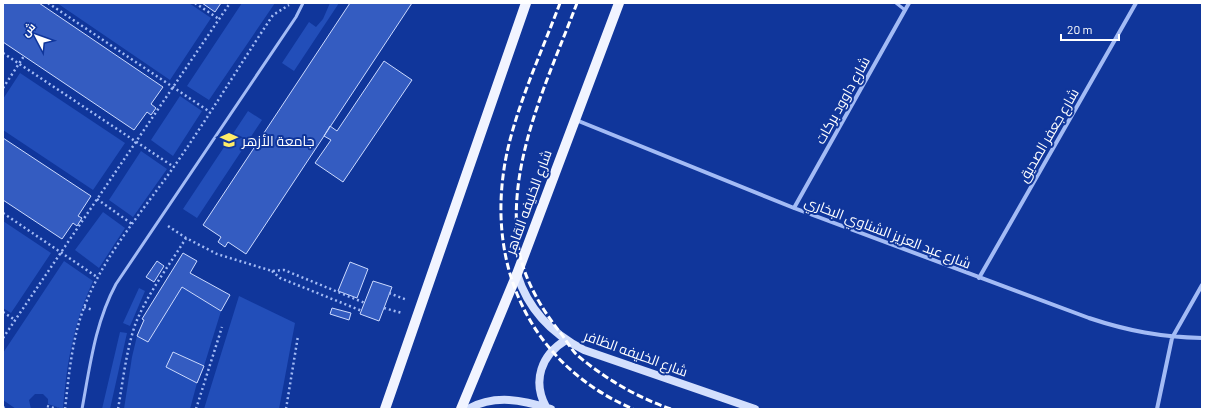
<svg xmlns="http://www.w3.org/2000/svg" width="1205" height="412" font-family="Barlow,Cairo,sans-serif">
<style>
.green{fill:#224eb9}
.building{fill:#345cc1;stroke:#ccdafe}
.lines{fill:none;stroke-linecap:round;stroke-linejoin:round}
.path{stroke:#a3bbf5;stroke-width:2.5;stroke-dasharray:2 3;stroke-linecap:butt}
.lane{stroke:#a3bbf5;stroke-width:3}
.street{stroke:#a3bbf5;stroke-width:4}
.secondary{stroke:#d3dffd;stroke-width:8}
.primary{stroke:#f1f4ff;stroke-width:10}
.rail{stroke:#fff;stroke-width:3;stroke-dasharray:7 3;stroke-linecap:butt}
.labels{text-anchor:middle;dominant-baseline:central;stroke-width:4;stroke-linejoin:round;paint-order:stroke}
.street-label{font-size:14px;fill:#fff;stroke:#10369b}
.poi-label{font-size:14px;fill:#fff;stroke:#10369b;text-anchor:start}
</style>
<rect width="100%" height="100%" fill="#10369b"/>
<path class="green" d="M57,3H189L211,18L170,80Z
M242,3H275L209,100L187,86Z
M330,3H339L294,71L282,63L309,22L316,27L323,19Z
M20,73L125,143L93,190L3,130V99Z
M180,96L202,111L173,156L151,140Z
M248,111L262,120L197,218L183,209Z
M141,151L167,169L133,217L109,200Z
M103,212L125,228L99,268L75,250Z
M3,221L51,253L11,313L3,308Z
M64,261L93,281C73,325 67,362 63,409L48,404V399L43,394H35L29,400L31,409H16L3,400V353Z
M182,287L221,311L204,366L173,352L166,367L197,383L190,409H124L132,357L137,336L148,342Z
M139,288L145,291L130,326L123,323Z
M239,296L295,323L279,409H204Z
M120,332L127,333L110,409H102Z"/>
<path class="building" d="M3,3H39L163,87L151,104L156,108L151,115L147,112L134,130L3,42Z
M202,3H221L215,12Z
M350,3H412L246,254L228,242L225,247L218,242L221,237L203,225Z
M384,61L412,80L343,182L315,163L331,140L324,136L330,126L337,131Z
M3,138L91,196L78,216L82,218L77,226L73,223L62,239L3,200Z
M183,253L197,261L190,273L230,295L221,311L182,287L148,342L137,336L144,320L142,319Z
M157,261L164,266L154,282L146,277Z
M350,262L368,269L357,298L338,291Z
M373,281L392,287L379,321L360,314Z
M332,308L351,313L349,320L330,314Z
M173,352L204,366L197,383L166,367Z"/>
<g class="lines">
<path class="path" d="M48,3L210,112
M195,3L219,19
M3,53L174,167
M3,88L24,56
M97,199L132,224
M3,213L97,277
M168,226L186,238L217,254L272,271L284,270L365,303
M272,271L280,278L362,311
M389,293L407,300
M84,307L93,310
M384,308L402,313
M3,312L15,320
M3,338L230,3
M47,406L57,409
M3,407L6,409
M65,409C69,375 72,337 85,305C105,254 142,212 173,168C208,118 239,66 273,15L289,5
M118,409C123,381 126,352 135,325C147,294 169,266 186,238
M196,409L222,327
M286,409L298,336"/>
<path class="lane" d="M896,3L905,10
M82,409C90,366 95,323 116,284L296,17L303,3"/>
<path class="street" d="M576,120L794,208L1089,318C1128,331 1161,337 1202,338
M794,208L909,3
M979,278L1136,3
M1157,409L1172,338L1202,285"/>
<path class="secondary" d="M517,274C528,309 552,334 584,350L755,409
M546,407C532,381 541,355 566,340
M468,409C495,394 523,400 551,409"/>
<path class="primary" d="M385,409L526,3
M461,409L517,274L619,3"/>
<path class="rail" d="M560,3C541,54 512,115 504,169C488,274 535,367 633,409
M577,3C548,80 505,165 519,250C524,279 541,308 559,331C565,338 570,348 577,355C604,378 638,398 671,409"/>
</g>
<defs>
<g id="university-bare" transform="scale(1.38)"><path d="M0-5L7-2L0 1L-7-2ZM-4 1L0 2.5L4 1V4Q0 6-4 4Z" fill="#ffec67" stroke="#10369b" stroke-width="2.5" paint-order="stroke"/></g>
</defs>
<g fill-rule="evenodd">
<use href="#university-bare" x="229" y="140"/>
</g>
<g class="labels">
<g class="street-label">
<text transform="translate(842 100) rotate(-61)">شارع داوود بركات</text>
<text transform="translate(1048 135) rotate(-60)">شارع جعفر الصديق</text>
<text transform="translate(528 202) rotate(-70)">شارع الخليفه القاهر</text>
<text transform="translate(888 232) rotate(21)">شارع عبد العزيز الشناوي البخاري</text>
<text transform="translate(636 353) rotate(20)">شارع الخليفه الظافر</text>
</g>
<g class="poi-label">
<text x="242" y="140">جامعة الأزهر</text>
</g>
</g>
<rect width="1205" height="412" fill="none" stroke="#ffffff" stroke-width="8"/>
<g transform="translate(36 36) rotate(311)" stroke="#10369b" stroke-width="3" paint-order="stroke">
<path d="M0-3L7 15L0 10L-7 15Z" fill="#ffffff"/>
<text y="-6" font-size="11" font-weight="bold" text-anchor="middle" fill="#ffffff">ش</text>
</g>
<path d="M1061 34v6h58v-6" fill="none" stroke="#ffffff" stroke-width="2"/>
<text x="1067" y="34" font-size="12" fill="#ffffff" stroke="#10369b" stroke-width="3" paint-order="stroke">20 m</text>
</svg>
